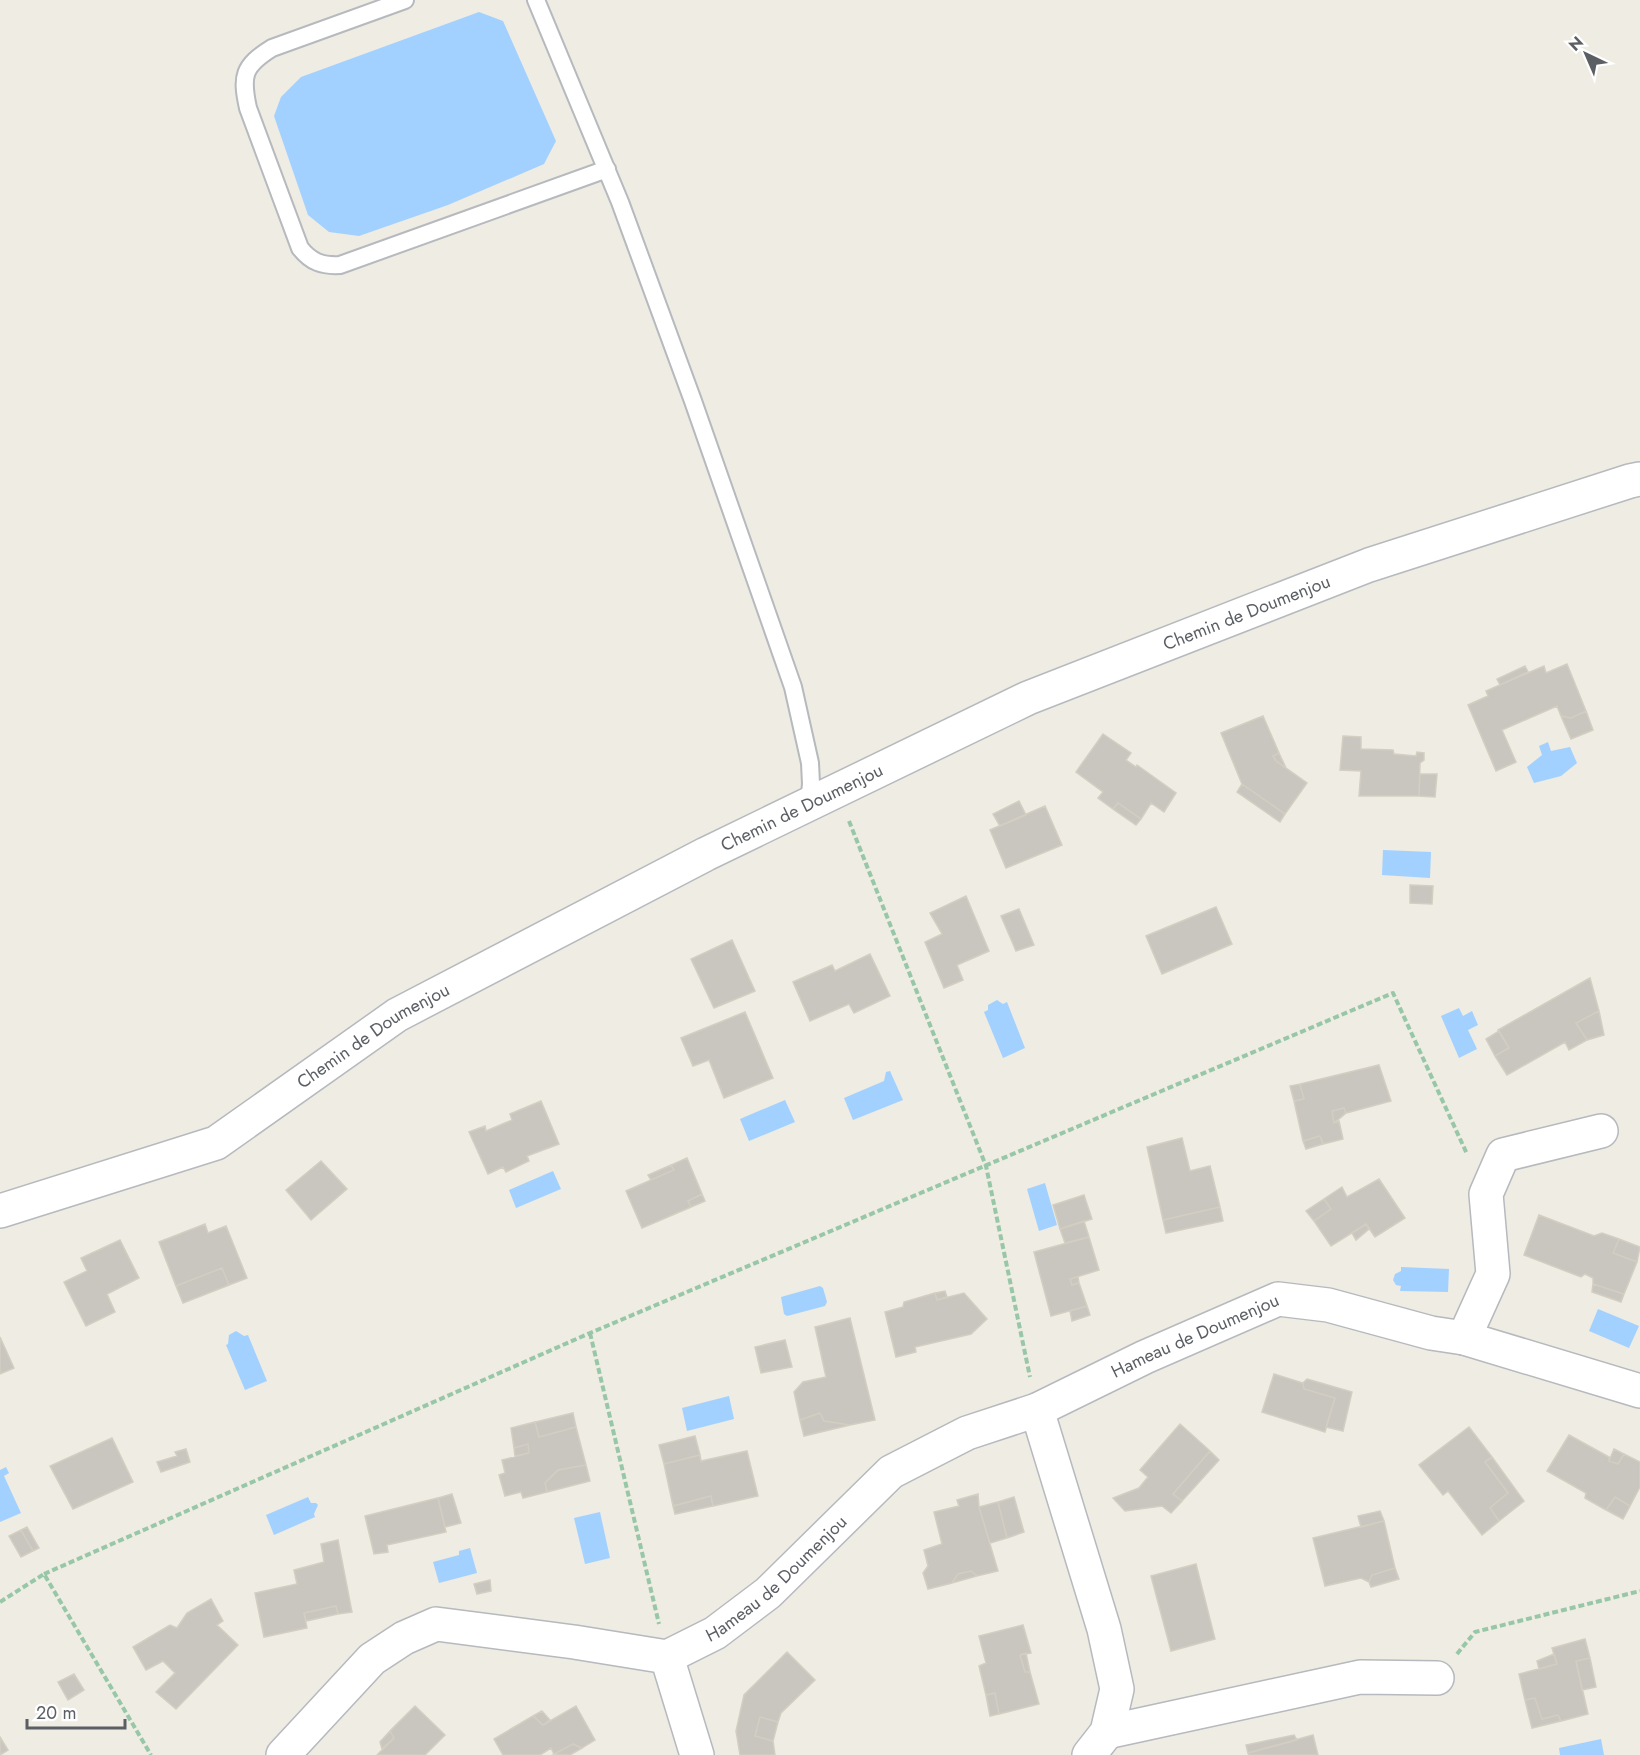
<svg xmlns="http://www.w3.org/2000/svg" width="1640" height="1755" font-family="Jost,sans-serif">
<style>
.water{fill:#a2d1ff}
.building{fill:#c9c6c0;stroke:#d3cec1;stroke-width:1.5}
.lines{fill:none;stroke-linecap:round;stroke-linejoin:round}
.lane-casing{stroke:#b6b9bd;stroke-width:20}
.street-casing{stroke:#b6b9bd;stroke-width:36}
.path{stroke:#98c7a8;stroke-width:4;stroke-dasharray:6 3;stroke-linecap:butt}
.lane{stroke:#fff;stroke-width:16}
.street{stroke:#fff;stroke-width:33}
.labels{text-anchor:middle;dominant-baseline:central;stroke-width:5;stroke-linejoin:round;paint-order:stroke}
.street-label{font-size:18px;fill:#5b5f64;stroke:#fff}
</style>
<rect width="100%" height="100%" fill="#eeece3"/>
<path class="water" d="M479,12L503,21L556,141L544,164L448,205L359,236L329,232L308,215L274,116L281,97L301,77Z
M1548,742L1551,751L1570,747L1577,763L1561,776L1534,783L1527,767L1542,755L1539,746Z
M1383,850L1431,852L1430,878L1382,875Z
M997,1000L1003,1004L1007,1002L1025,1048L1003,1058L984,1012L988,1010V1005Z
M1459,1008L1463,1016L1472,1011L1478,1025L1468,1030L1477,1049L1459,1058L1441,1016Z
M890,1071L903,1100L853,1120L844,1098L884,1081L886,1072Z
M785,1100L795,1122L749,1141L740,1119Z
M553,1171L561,1189L516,1208L509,1190Z
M1045,1183L1057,1225L1039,1231L1027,1189Z
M1401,1267L1449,1269L1448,1292L1400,1291L1401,1286L1396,1285L1393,1280L1395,1274L1401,1271Z
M820,1286L823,1288L827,1302L825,1306L787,1316L784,1314L781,1297Z
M1598,1309L1639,1326L1629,1348L1589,1331Z
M236,1331L244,1336L248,1335L267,1381L245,1390L226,1345L228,1344L229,1335Z
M729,1396L734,1419L687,1431L682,1408Z
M6,1467L9,1473L4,1476L21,1513L0,1522V1470Z
M308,1497L311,1503H316L318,1505L314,1514L315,1517L274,1535L266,1515Z
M600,1512L610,1558L585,1564L574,1518Z
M470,1548L477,1573L439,1583L433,1562L459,1555V1551Z
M1601,1739L1604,1755H1560L1559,1748Z"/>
<path class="building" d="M1567,664L1586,711L1571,718L1561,716L1557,706L1502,730L1516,762L1496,771L1468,705L1488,696L1486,691L1544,666L1546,673Z
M1525,666L1528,672L1500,685L1497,679Z
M1586,711L1593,730L1571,739L1561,716L1571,718Z
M1263,716L1279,753L1273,756L1276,761L1307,783L1285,814L1242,784L1221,733Z
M1103,734L1131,753L1126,760L1136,767L1137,765L1176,793L1164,812L1151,803L1141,819L1118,803L1113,809L1098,798L1103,792L1076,772Z
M1343,736L1361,737V749L1393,750L1394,754L1416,756L1417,752L1424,753V760L1420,763L1419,796H1359L1361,771L1340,770Z
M1279,753L1286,768L1276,761L1273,756Z
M1420,774H1437L1435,797L1419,796Z
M1242,784L1285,814L1280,822L1237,792Z
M1019,801L1026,815L1000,826L993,814Z
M1118,803L1141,819L1136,825L1113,809Z
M1045,806L1062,845L1006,868L990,830Z
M1410,885L1433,886L1432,904L1410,903Z
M966,896L989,951L957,965L963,980L944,988L925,942L942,934L930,913Z
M1216,907L1232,944L1162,974L1146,936Z
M1019,909L1034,945L1016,951L1001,916Z
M732,940L755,991L714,1008L691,959Z
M870,954L890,996L854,1013L849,1004L810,1021L793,982L832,965L835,971Z
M1590,978L1599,1011L1576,1023L1587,1040L1569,1050L1565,1042L1507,1075L1495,1056L1509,1048L1498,1030Z
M1599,1011L1604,1035L1587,1040L1576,1023Z
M745,1012L773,1078L724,1098L709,1060L693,1066L681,1038Z
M1499,1031L1509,1048L1495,1056L1486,1039Z
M1379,1065L1391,1101L1346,1113L1344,1108L1332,1111L1334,1123L1339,1121L1343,1139L1323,1144L1320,1136L1303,1141L1294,1101L1304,1099L1300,1084Z
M1300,1084L1304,1099L1294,1101L1290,1086Z
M541,1101L559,1144L527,1156L529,1161L506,1172L503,1167L488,1174L469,1132L485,1126L486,1131L512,1120L510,1114Z
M1344,1108L1346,1113L1334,1123L1332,1111Z
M1320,1136L1323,1144L1306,1149L1303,1141Z
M1182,1138L1190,1171L1210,1166L1220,1207L1163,1220L1147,1147Z
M687,1158L702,1194L688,1201L691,1207L642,1228L626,1191L674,1170L671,1165Z
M321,1161L347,1189L311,1220L286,1190Z
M671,1165L674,1170L651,1180L648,1175Z
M1379,1179L1405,1218L1375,1237L1366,1224L1331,1246L1314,1221L1331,1209L1324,1199L1342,1187L1347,1197Z
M702,1194L705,1201L691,1207L688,1201Z
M1084,1195L1092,1219L1060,1229L1053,1205Z
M1324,1199L1331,1209L1314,1221L1306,1211Z
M1220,1207L1223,1221L1166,1233L1163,1220Z
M1539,1215L1594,1236L1602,1233L1619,1239L1613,1253L1637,1262L1624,1294L1593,1284V1278L1585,1274L1581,1277L1524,1255Z
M1084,1221L1089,1237L1065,1243L1060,1229Z
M205,1224L208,1233L226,1226L247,1278L229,1285L222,1268L176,1286L159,1242Z
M1366,1224L1369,1229L1356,1240L1352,1233Z
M1089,1237L1099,1270L1070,1279L1072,1285L1079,1283L1087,1306L1051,1316L1034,1252Z
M1619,1239L1640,1247L1637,1262L1613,1253Z
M120,1240L139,1278L107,1294L115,1312L86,1326L64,1282L87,1271L81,1258Z
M222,1268L229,1285L183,1303L176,1286Z
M1078,1277L1079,1283L1072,1285L1070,1279Z
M1593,1284L1624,1294L1621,1302L1592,1292Z
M945,1291L947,1297L937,1300L935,1293Z
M935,1293L937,1300L964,1293L987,1319L971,1334L915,1347L916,1352L896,1357L885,1312L903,1307L904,1302Z
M1087,1306L1090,1315L1072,1321L1070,1311Z
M850,1318L875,1420L850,1425L824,1421L820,1413L800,1420L794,1392L803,1382L826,1377L815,1327Z
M0,1337L14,1368L0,1374Z
M785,1340L792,1367L761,1373L755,1347Z
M1274,1374L1303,1383L1304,1389L1335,1398L1325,1432L1262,1412Z
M1307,1379L1352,1392L1343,1431L1326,1427L1335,1398L1304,1389L1303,1383Z
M573,1413L576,1427L539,1437L535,1422Z
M820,1413L824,1421L850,1425L804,1436L800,1420Z
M535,1422L539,1437L576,1427L586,1465L558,1470L545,1483L547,1492L523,1498L521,1492L505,1496L499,1475L505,1473L502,1460L529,1453L528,1444L514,1448L511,1428Z
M1180,1424L1210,1451L1173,1494L1182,1501L1171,1513L1162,1506L1125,1511L1113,1498L1139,1488L1148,1477L1140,1470Z
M1469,1427L1492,1457L1485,1462L1508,1493L1490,1508L1499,1521L1482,1535L1448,1491L1443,1495L1419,1465Z
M1569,1435L1609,1457V1461L1618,1464L1624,1454L1640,1462V1487L1630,1506L1615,1497L1606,1510L1585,1498L1586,1493L1547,1471Z
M695,1436L700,1455L664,1464L659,1445Z
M112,1438L133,1482L73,1509L50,1466Z
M528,1444L529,1453L515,1456L514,1448Z
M186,1449L190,1462L161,1472L157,1462L177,1456L175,1452Z
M1614,1449L1624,1454L1618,1464L1609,1461Z
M747,1451L758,1496L713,1506L711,1496L673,1506L664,1464L700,1455L701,1461Z
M1210,1451L1219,1460L1182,1501L1173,1494Z
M1492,1457L1524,1501L1499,1521L1490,1508L1508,1493L1485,1462Z
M586,1465L590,1481L547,1492L545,1483L558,1470Z
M452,1494L461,1523L445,1527L438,1498Z
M978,1494L979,1507L998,1571L977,1576L971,1571L958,1574L952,1583L928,1589L923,1573L928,1566L924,1550L942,1544L934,1512L959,1506L957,1500Z
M711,1496L713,1506L675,1514L673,1506Z
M1014,1497L1024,1532L1007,1538L998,1502Z
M1615,1497L1630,1506L1623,1519L1606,1510Z
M438,1498L446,1532L387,1545L388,1552L374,1554L365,1516Z
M998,1502L1007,1538L990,1543L979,1507Z
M1380,1511L1384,1521L1361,1527L1358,1516Z
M1384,1521L1395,1568L1372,1575L1369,1582L1361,1578L1325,1586L1313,1538Z
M27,1527L39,1548L33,1551L21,1530Z
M21,1530L33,1551L21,1557L9,1536Z
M338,1540L352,1612L338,1614L336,1606L304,1613L307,1628L264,1637L255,1593L297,1584L294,1570L324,1562L321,1544Z
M1196,1564L1215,1639L1171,1651L1151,1576Z
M1395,1568L1399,1579L1371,1587L1369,1582L1372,1575Z
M971,1571L977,1576L952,1583L958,1574Z
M490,1580L491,1591L477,1594L474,1584Z
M211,1599L223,1621L217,1625L238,1645L176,1709L156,1692L175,1673L163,1661L146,1670L133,1647L170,1625L177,1628L187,1613Z
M336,1606L338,1614L306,1621L304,1613Z
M1023,1625L1031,1653L1020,1655L1025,1672H1030L1039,1704L999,1714L995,1693L986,1695L979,1666L986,1663L979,1636Z
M1585,1639L1590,1658L1576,1661L1588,1714L1561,1721L1558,1715L1542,1719L1535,1698L1525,1700L1519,1674L1557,1664L1552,1648Z
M787,1652L815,1680L781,1713L778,1722L760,1717L755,1736L773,1741L775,1755H740L736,1731L744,1695Z
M1026,1653L1030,1672H1025L1020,1655Z
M1554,1654L1557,1664L1539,1669L1537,1661Z
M1590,1658L1596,1687L1582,1690L1576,1661Z
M74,1674L84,1690L68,1700L58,1682Z
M995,1693L999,1714L990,1716L986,1695Z
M1535,1698L1542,1719L1558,1715L1561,1721L1532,1728L1525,1700Z
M415,1706L445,1735L425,1755H377L394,1738L390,1731Z
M576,1706L595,1740L582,1748L573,1744L554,1754L551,1748L540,1755H503L494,1739L533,1716L543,1725Z
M542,1711L550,1720L543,1725L533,1716Z
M760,1717L778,1722L773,1741L755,1736Z
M390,1731L394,1738L382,1749L380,1742Z
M1294,1735L1297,1740L1248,1753L1246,1745Z
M1313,1735L1318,1755H1249L1248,1753Z
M0,1737L8,1750L0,1755Z
M573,1744L582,1748L570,1755L554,1754Z"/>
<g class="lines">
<g class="lane-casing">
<path id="lane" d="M405,0L272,48C243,66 241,76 248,108L300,248C311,262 322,266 340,265L607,169
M536,0L620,202L693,401L793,687L810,763L811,784L809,804"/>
</g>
<g class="street-casing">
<g id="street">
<path id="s1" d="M0,1211L216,1143L397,1015L706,854L1028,698L1369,565L1630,481L1640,479"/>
<path d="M1464,1338L1493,1274L1486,1194L1503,1155L1601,1131"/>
<path d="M1037,1410L1104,1629L1117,1689L1107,1732L1089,1755"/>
<path d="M667,1657L697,1755"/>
<path d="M1107,1732L1360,1677L1437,1678"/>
<path id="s2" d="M283,1755L372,1659L404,1638L436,1624L574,1642L667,1657L715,1633L768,1593L891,1472L967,1433L1037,1410L1145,1357L1278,1299L1328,1305L1431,1333L1464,1338L1640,1391"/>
</g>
</g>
<path class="path" d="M849,821L986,1166L1030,1377
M590,1333L659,1624
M44,1574L590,1333L1393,993L1467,1154
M0,1602L44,1574L151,1755
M1457,1654L1475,1632L1640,1591"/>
<use href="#lane" class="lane"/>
<use href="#street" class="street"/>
</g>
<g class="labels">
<g class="street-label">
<text stroke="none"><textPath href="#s1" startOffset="1389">Chemin de Doumenjou</textPath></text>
<text stroke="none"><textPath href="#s1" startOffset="903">Chemin de Doumenjou</textPath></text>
<text stroke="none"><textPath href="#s1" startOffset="417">Chemin de Doumenjou</textPath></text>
<text stroke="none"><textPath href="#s2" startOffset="1064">Hameau de Doumenjou</textPath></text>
<text stroke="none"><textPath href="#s2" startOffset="573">Hameau de Doumenjou</textPath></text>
</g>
</g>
<g transform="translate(1586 54) rotate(316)" stroke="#ffffff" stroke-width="4.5" paint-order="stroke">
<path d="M0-4.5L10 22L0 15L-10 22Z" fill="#5b5f64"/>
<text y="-9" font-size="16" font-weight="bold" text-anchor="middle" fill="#5b5f64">N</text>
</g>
<path d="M27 1719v9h98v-9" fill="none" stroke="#5b5f64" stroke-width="3"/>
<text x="36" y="1719" font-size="18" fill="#5b5f64" stroke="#ffffff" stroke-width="4.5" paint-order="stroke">20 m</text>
</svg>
